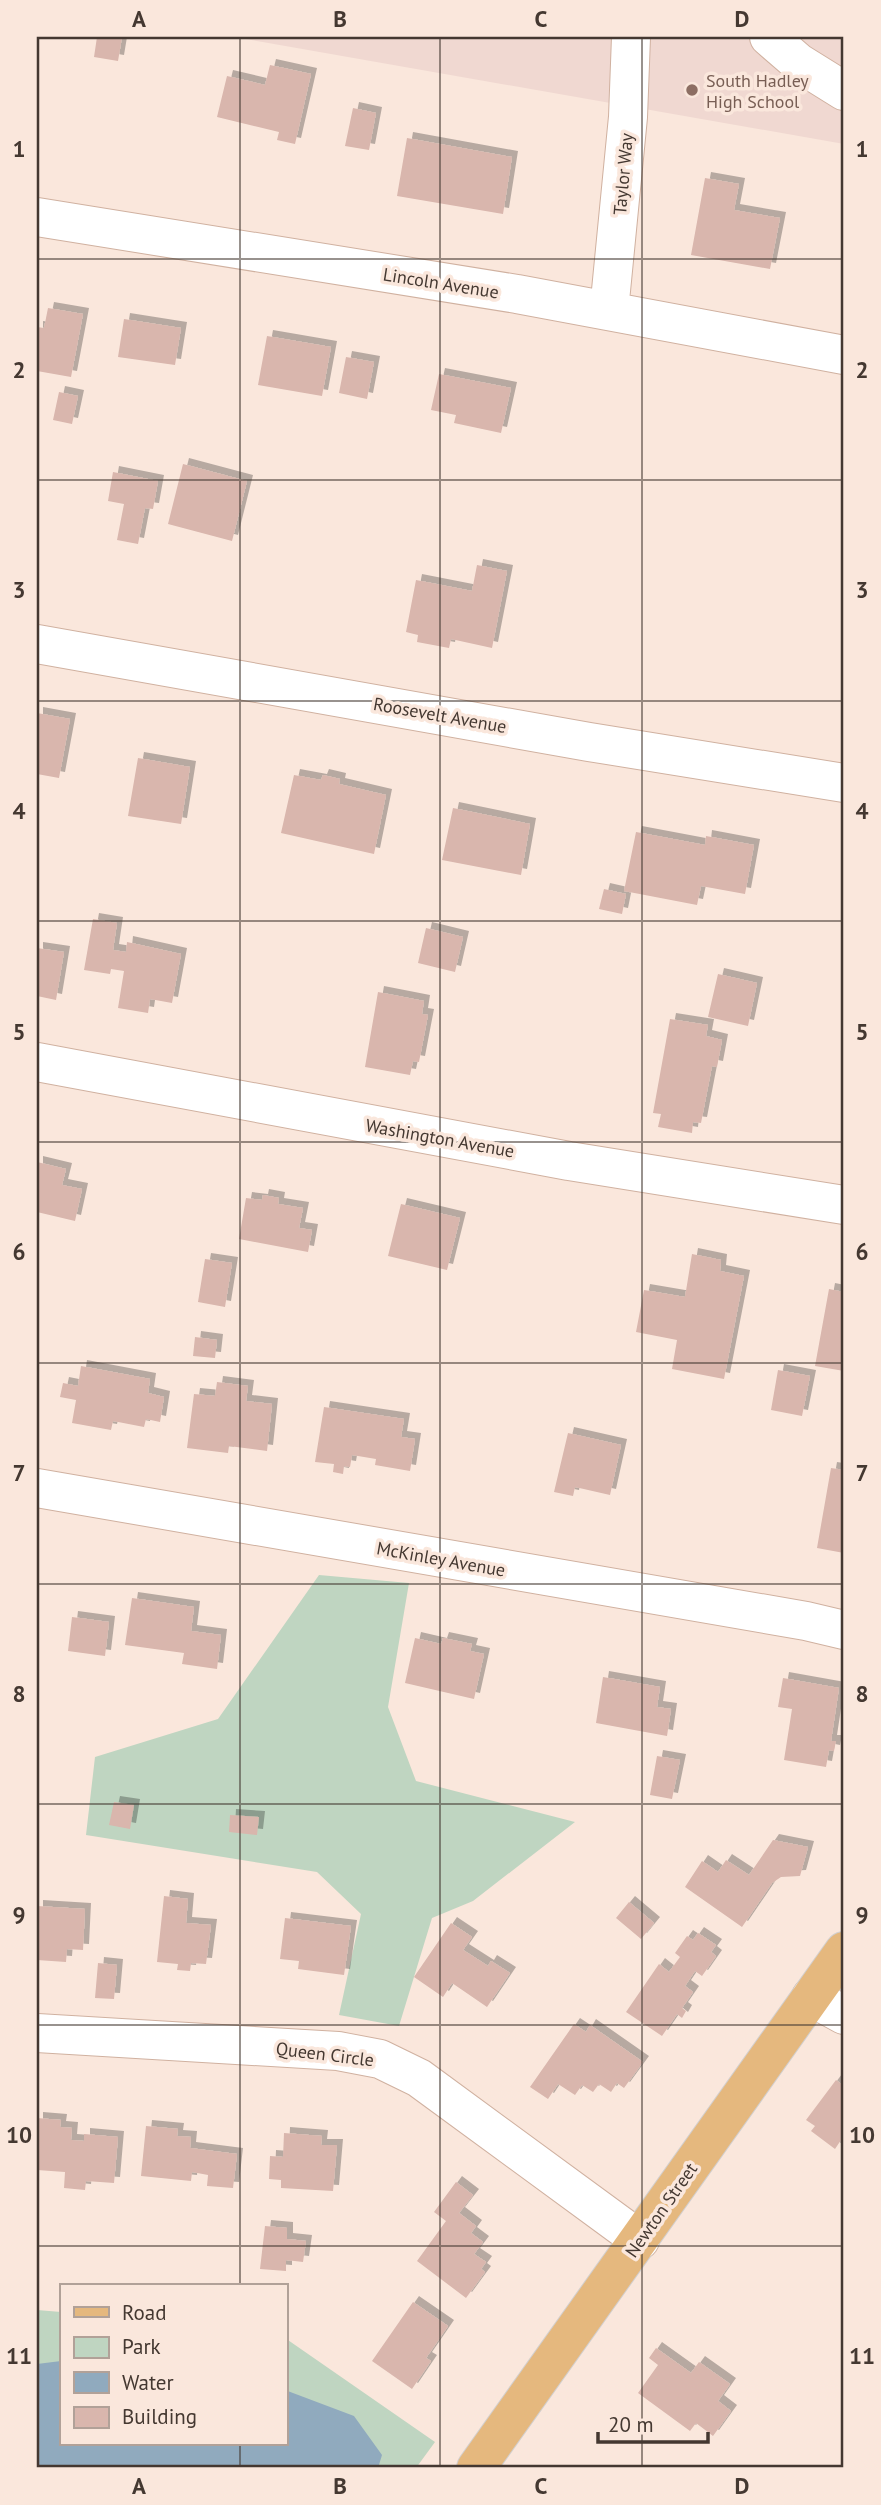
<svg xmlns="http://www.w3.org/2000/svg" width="881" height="2505" font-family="'PT Sans',sans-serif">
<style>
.education{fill:#f0d8d1}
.green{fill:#bfd5c1}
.water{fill:#90aabe}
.building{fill:#d9b6ad;filter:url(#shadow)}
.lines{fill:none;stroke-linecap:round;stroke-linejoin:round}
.minor-casing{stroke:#d0b1a0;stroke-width:40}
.major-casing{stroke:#d2cfce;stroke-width:40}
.minor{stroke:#fff;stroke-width:38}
.major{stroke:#e5b87e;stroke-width:38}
.grid{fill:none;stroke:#443831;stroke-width:2;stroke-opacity:0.55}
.education-dot{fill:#8d6e63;stroke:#fae7dc;stroke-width:2.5}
.labels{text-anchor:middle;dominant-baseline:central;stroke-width:7;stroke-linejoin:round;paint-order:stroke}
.education-label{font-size:18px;fill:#785e54;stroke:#fae7dc;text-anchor:start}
.street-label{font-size:18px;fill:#443831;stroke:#fae7dc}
.neatline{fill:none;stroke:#443831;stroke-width:2.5}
.grid-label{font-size:23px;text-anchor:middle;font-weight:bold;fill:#443831}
</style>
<defs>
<filter id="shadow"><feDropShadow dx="6" dy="-6" stdDeviation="0" flood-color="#0004"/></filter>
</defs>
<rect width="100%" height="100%" fill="#fae7dc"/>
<path class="education" d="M234,37H844V144Z"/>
<path class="green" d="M319,1575L409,1583L388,1707L416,1781L575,1822L473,1901L432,1918L399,2026L339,2015L361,1914L317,1872L86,1835L95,1757L218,1719Z
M37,2310L61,2312V2444H285V2338L435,2442L416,2468H37Z"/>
<path class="water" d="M61,2361V2444H285V2390L354,2416L382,2455L378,2468H37V2364Z"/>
<path class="building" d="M97,37H122L118,61L94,57Z
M270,65L311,74L295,144L277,140L279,132L217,117L227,76L265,85Z
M353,108L376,113L369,150L345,146Z
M407,138L512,157L503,214L397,196Z
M705,178L739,184L734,210L780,218L770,269L691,255Z
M48,308L83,314L71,377L37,371V327L44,328Z
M124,319L181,328L175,365L118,357Z
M267,336L331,347L322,396L258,385Z
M346,357L374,362L367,399L339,393Z
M439,374L511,388L501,433L454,423L456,415L431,410Z
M59,392L78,396L72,424L53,420Z
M183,464L247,481L232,541L168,524Z
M113,472L158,481L153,509L145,508L138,544L117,540L124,504L108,501Z
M477,565L507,571L492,648L451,639L449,648L417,642L418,635L406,632L416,580L472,591Z
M37,713L70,719L59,778L37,774Z
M138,758L190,767L181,824L128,816Z
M294,775L321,780L323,775L340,779L339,784L386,795L374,854L281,833Z
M453,808L530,824L521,875L442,860Z
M636,832L705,845L706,836L754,845L745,894L701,886L697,905L624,891Z
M604,889L626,894L622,914L599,909Z
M93,919L117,923L113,950L126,952L127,942L181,954L172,1003L150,999L148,1013L118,1008L124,971L111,969L110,974L84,970Z
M426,928L463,937L455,972L418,963Z
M37,948L64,952L56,1000L37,996Z
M718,974L757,983L748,1026L708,1017Z
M378,992L424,1001L422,1014L428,1015L419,1062L413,1061L410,1075L365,1067Z
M670,1019L708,1025L706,1036L722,1040L717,1067L712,1066L701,1123L693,1122L692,1133L658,1127L661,1114L653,1113Z
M37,1162L66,1169L62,1185L82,1189L75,1221L37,1212Z
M263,1195L279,1198L278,1204L303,1208L299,1228L312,1230L308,1252L239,1239L246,1198L262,1200Z
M401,1204L460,1218L447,1270L388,1256Z
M692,1254L721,1260L720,1271L744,1276L724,1379L672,1369L677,1340L636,1332L644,1290L685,1297Z
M205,1259L232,1263L225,1307L198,1302Z
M829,1289L844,1292V1371L815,1366Z
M195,1337L217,1340L215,1358L193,1356Z
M81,1366L150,1379L148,1393L164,1397L160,1422L146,1419L144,1427L113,1421L111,1430L72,1423L76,1400L60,1397L63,1383L78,1386Z
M778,1370L810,1376L802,1416L771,1410Z
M217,1382L248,1386L246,1401L272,1404L267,1451L229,1446L228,1453L187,1448L194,1394L215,1396Z
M324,1407L404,1419L401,1437L415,1439L410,1471L375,1465L376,1459L352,1455L350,1467L344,1466L343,1474L333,1472L334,1464L315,1462Z
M568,1433L621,1445L610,1495L575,1487L573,1496L554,1492Z
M831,1468L844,1470V1553L817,1548Z
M132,1598L194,1607L191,1631L221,1635L217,1669L182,1664L184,1653L125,1645Z
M72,1617L109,1622L105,1656L68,1651Z
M415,1638L441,1644L443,1638L472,1644L470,1651L484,1654L474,1699L405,1683Z
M603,1677L660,1687L657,1707L671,1709L667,1736L596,1723Z
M783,1678L839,1688L831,1741H836L834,1751L829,1750L826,1767L784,1760L792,1709L778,1707Z
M657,1756L680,1760L672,1799L650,1795Z
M114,1802L134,1805L130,1829L109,1825Z
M230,1815L259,1817L257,1835L229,1832Z
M773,1840L808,1847L800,1876L781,1877L772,1883L742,1927L685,1887L702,1861L718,1872L726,1860L749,1875Z
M164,1896L188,1899L186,1923L211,1925L206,1964L191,1963L190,1971L177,1970L178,1964L157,1962Z
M629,1902L654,1923L641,1939L616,1918Z
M37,1906L85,1909L83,1950L67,1949L66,1962L37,1960Z
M285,1918L351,1926L344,1975L298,1969L299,1961L280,1959Z
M451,1923L472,1937L463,1950L488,1966L491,1961L510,1973L487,2007L452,1983L443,1997L414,1977Z
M698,1933L716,1945L711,1952L716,1956L702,1976L695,1971L685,1986L693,1992L682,2008L686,2011L682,2018L677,2014L662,2036L626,2012L659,1964L669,1972L680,1957L675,1953L687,1936L693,1940Z
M98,1963L117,1965L114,1999L95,1998Z
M574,2024L586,2032L590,2025L643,2062L624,2088L617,2083L611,2092L599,2084L593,2092L582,2085L575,2095L558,2084L548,2099L530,2087Z
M836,2080L844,2086V2142L841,2140L835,2149L811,2131L815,2126L806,2120Z
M37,2118L61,2120L60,2127L72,2128L71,2140L84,2141V2134L118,2137L114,2183L86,2181L85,2190L64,2188L65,2172L37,2170Z
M146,2126L178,2129L177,2136L191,2137L190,2148L237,2154L233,2188L207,2186L208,2175L192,2172L191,2181L141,2176Z
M284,2133L322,2136L321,2145H337L333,2191L281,2188V2180L269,2179L270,2156L283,2157Z
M456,2182L473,2195L459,2213L476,2226L471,2233L483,2242L474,2254L486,2262L481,2269L485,2272L466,2298L417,2261L446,2221L434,2212Z
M265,2226L287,2228V2239L306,2241L303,2262L286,2260V2271L260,2269Z
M413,2302L448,2326L426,2358L431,2361L412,2389L372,2361Z
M656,2348L691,2373L699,2362L730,2384L718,2401L731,2411L713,2436L696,2423L690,2431L638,2393L658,2365L649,2358Z"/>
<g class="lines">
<g class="minor-casing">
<path id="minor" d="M769,37L799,63L844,91
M37,217L517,294L844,355
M609,311L628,117L631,37
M37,644L589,742L844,783
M37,1062L569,1161L844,1205
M37,1488L806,1621L844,1630
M811,1997L844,2015
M37,2033L338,2051L380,2059L419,2078L640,2240"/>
</g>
<g class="major-casing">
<path id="major" d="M476,2468L844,1951"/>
</g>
<use href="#minor" class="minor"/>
<use href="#major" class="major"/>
</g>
<path class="grid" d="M240,37V2286M440,37V2468M642,37V2468M37,259H844M37,480H844M37,701H844M37,921H844M37,1142H844M37,1363H844M37,1584H844M37,1804H844M37,2025H844M37,2246H844M240,2444V2468"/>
<circle class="education-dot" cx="692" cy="90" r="7"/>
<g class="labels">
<g class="education-label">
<text x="706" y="80">South Hadley<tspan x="706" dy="21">High School</tspan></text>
</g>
<g class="street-label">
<text transform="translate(623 174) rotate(-85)">Taylor Way</text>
<text transform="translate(441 283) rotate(9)">Lincoln Avenue</text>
<text transform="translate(440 715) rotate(10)">Roosevelt Avenue</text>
<text transform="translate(440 1138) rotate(10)">Washington Avenue</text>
<text transform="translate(441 1559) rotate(10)">McKinley Avenue</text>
<text transform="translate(325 2054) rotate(7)">Queen Circle</text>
<text transform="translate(661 2210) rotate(-55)">Newton Street</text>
</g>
</g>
<rect width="881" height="2505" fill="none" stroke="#fae7dc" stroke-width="77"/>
<rect x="60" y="2284" width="228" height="161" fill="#fae7dc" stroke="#b1a198" stroke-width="2"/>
<rect x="74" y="2307" width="35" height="10" fill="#e5b87e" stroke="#b1a198" stroke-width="2"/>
<text x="122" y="2320" font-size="21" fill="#443831">Road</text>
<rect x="74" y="2337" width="35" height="21" fill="#bfd5c1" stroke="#b1a198" stroke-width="2"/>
<text x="122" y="2354" font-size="21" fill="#443831">Park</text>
<rect x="74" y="2372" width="35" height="21" fill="#90aabe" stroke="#b1a198" stroke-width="2"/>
<text x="122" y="2390" font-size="21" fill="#443831">Water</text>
<rect x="74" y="2407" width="35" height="21" fill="#d9b6ad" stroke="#b1a198" stroke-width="2"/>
<text x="122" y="2424" font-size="21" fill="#443831">Building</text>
<path d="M598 2432v10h110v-10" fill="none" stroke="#443831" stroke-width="3.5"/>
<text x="608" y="2432" font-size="21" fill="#443831" stroke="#fae7dc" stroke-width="5" paint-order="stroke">20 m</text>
<rect x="38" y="38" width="804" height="2428" class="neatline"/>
<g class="grid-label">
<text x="139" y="27">A</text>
<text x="340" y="27">B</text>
<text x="541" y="27">C</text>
<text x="742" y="27">D</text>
<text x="19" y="157">1</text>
<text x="862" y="157">1</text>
<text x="19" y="378">2</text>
<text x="862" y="378">2</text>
<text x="19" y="598">3</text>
<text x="862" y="598">3</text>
<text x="19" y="819">4</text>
<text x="862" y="819">4</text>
<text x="19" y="1040">5</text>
<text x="862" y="1040">5</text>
<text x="19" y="1260">6</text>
<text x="862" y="1260">6</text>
<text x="19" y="1481">7</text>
<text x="862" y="1481">7</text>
<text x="19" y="1702">8</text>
<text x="862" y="1702">8</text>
<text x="19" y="1923">9</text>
<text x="862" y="1923">9</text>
<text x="19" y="2143">10</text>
<text x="862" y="2143">10</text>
<text x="19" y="2364">11</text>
<text x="862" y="2364">11</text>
<text x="139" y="2494">A</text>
<text x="340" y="2494">B</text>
<text x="541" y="2494">C</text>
<text x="742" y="2494">D</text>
</g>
</svg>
